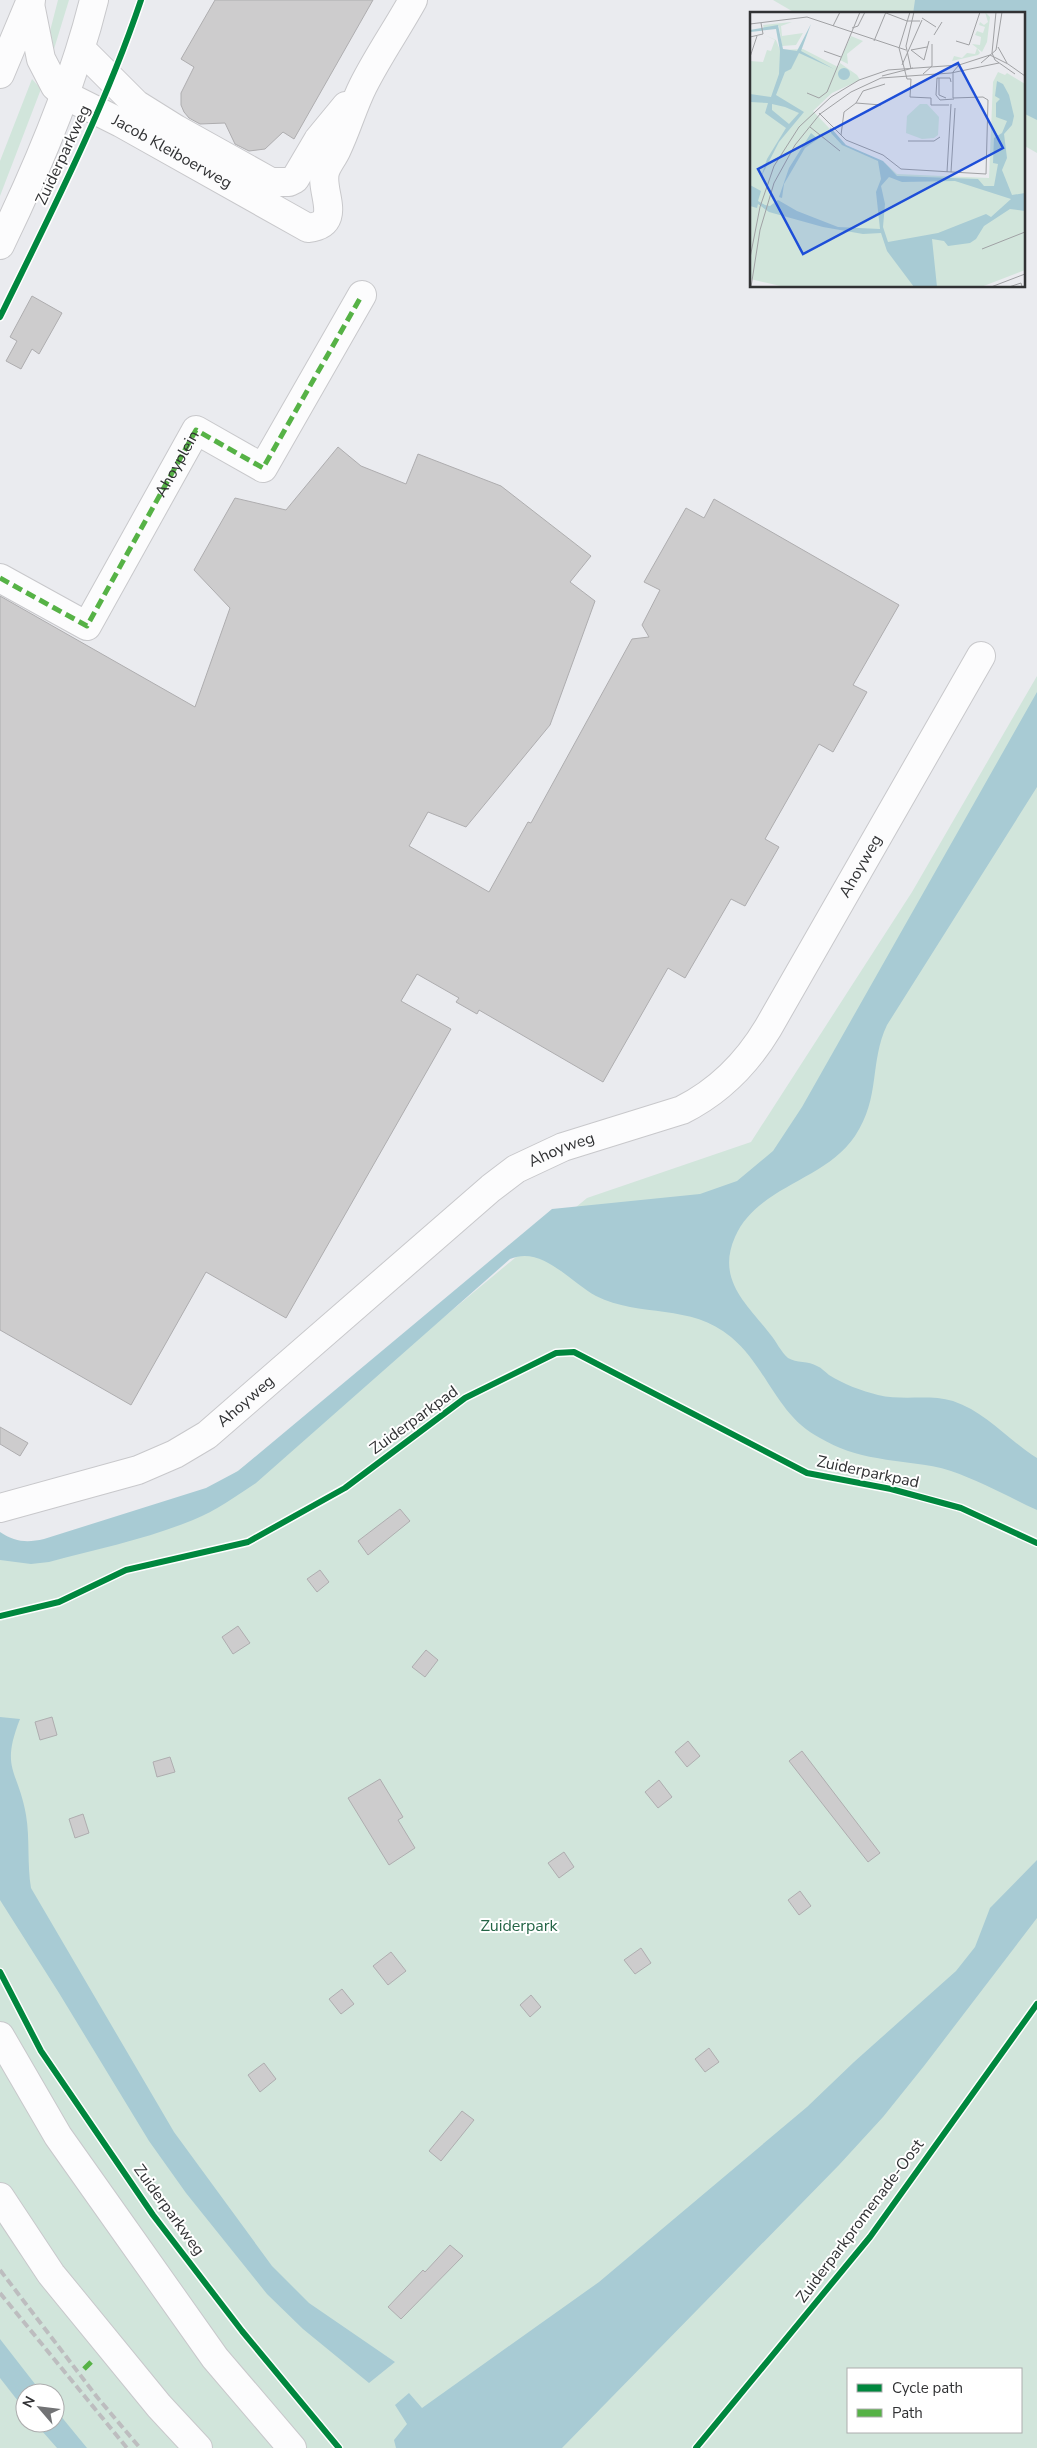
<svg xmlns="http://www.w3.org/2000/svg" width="1037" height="2448" font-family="'Nunito Sans',sans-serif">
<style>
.green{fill:#d1e5db;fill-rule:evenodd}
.water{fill:#a8cbd4}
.building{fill:#cdcccd;stroke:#aeadaf}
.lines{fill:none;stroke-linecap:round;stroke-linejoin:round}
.minor-casing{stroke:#c8c8cb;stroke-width:30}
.major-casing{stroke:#c8c8cb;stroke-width:30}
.minor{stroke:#fcfcfd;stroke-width:28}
.major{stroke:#fcfcfd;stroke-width:28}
.rail{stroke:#bdbdbf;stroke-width:4;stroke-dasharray:8 4;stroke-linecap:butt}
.quiet{stroke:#56b246;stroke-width:5;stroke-dasharray:10 5;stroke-linecap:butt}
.cycleway-casing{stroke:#fff;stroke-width:9}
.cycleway{stroke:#00873e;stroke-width:6}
.labels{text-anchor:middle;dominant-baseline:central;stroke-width:4;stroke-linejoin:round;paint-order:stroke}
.street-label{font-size:16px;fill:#313234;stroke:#fff}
.park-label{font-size:16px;fill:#246546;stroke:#fff}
.inset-road{fill:none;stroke:#a0a1a4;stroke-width:1}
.view{fill:#1d4ed8;fill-opacity:0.15;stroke:#1d4ed8;stroke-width:2.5}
.inset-edge{fill:none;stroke:#313234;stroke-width:2.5}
</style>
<rect width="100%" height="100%" fill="#eaebef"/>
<path class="green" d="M58,0H69L54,49L49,35Z
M773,0H1037V153L1023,145V14H797Z
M32,79L41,89L0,196V161Z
M1037,676V2448H0V1555L206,1494L403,1351L587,1198L751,1142L912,892ZM848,2369H1021V2432H848ZM25,2393H55V2423H25Z"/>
<path class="water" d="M915,0H1037V120L1023,113V14H913Z
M1037,692V787L887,1025C869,1063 881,1097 855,1136C825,1181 757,1186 735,1237C716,1280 747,1304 770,1334C776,1341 781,1352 788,1358C796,1363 809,1361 817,1366C822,1368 825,1372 829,1375C843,1384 862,1391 878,1395C903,1401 929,1394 953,1401C986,1412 1008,1440 1037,1458V1510C1009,1497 980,1481 951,1471C927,1463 902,1463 877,1458C857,1455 837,1448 820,1438C777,1416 767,1367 731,1337C691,1303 640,1318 596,1296C570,1282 542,1245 510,1259L256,1483C236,1496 216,1511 193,1520C147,1539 97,1549 49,1562L31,1564L0,1560V1532C15,1542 27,1543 44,1539L206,1488L238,1471L552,1209L700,1194L737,1181L773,1151L802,1107Z
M0,1717L20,1719C0,1770 18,1769 26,1815C30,1838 27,1864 31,1888L174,2132L272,2266L309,2303L395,2362L369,2383L303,2329L267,2294L186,2193L149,2141L59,1993L0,1900Z
M1037,1860V1918L924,2066L883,2117L839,2165L562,2448H396L394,2440L407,2424L395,2405L409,2393L422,2408L599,2282L807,2107L854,2062L956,1971L975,1947L990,1908Z
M0,2339L42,2393H25V2410L0,2378Z
M55,2409L87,2448H57L35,2423H55Z"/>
<path class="building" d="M215,0H373L294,139L283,132L265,149L249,151L235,144L225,123L200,124L189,118L184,112L181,105V93L194,67L181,59Z
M32,296L62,313L39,354L32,349L21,369L6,361L17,341L10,337Z
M338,447L361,466L406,484L418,454L501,486L591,556L570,582L595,601L550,725L466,827L428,812L409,846L489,892L528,822L531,823L632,639L649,637L642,625L660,590L644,582L686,508L704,518L714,499L899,605L853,685L867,692L833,752L819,744L765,839L779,847L745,906L731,899L685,978L668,968L603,1082L479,1010L477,1014L456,1002L459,998L417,974L401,1001L451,1029L286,1318L206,1272L131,1405L0,1330V596L195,707L230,608L194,570L235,498L286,510Z
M0,1427L28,1443L20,1456L0,1444Z
M400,1509L410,1521L368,1555L358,1541Z
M320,1570L329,1582L317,1592L307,1579Z
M238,1626L250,1643L233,1654L222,1637Z
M426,1650L438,1660L425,1677L412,1667Z
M52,1717L57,1735L40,1740L35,1722Z
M688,1741L700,1756L687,1767L675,1752Z
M802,1751L880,1853L868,1862L789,1761Z
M170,1757L175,1772L157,1777L153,1762Z
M380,1779L403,1817L398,1820L415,1848L389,1865L348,1798Z
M659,1780L672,1797L658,1808L645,1792Z
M83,1814L89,1833L75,1838L69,1819Z
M564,1852L574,1867L559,1878L548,1863Z
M800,1891L811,1906L799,1915L788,1900Z
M641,1948L651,1963L635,1974L624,1960Z
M391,1952L406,1971L388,1985L373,1966Z
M342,1989L354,2004L341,2014L329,1999Z
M531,1995L541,2007L530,2017L520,2005Z
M709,2048L719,2062L705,2072L695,2059Z
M264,2063L276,2079L260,2092L248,2075Z
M462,2111L474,2120L441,2161L429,2151Z
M450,2245L463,2256L401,2319L388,2307L423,2270L425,2272Z"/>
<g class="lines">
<g class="minor-casing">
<g id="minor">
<path id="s1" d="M30,4L41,59L55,86L65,95L121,123L308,228C346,224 317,189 326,169C329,162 334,156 337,149C347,128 353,106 363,86C378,56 397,29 413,0"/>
<path d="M81,49L136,104L176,129L271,182H289L295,179L318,140L346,106"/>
<path id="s2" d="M0,578L87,626L196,430L263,468L362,295"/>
<path id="s3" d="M0,1508L138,1470L175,1454L207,1435L491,1188L516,1169L563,1147L682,1110C720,1091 747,1063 768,1028L981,656"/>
</g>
</g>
<g class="major-casing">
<path id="major" d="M0,74L31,0
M0,245C38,167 73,85 94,0
M0,2036L58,2136L215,2358L292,2448
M0,2197L51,2274L159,2406L198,2448"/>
</g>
<use href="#minor" class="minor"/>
<use href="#major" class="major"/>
<path class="rail" d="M0,2270L97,2397L140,2448
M0,2293L127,2448"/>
<path class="quiet" d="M0,578L87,626L196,430L263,468L362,295
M84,2369L92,2361"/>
<g class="cycleway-casing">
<path id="cycleway" d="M0,317C51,213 104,110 141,0
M0,1616L59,1602L126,1570L248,1542L345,1488L465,1398L556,1353L574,1352L807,1473L891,1489L961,1508L1037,1543
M0,1972L41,2051L153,2215L242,2331L339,2448
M696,2448L870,2237L1037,2004"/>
</g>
<use href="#cycleway" class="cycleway"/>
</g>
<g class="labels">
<g class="street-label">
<text stroke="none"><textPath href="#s1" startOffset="221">Jacob Kleiboerweg</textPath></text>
<text transform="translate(63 155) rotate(-65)">Zuiderparkweg</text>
<text stroke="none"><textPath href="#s2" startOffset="285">Ahoyplein</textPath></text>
<text stroke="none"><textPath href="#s3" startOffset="1112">Ahoyweg</textPath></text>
<text stroke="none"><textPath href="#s3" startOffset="678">Ahoyweg</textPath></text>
<text stroke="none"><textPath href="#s3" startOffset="272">Ahoyweg</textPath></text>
<text transform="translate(414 1420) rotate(-36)">Zuiderparkpad</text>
<text transform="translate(868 1472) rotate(12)">Zuiderparkpad</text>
<text transform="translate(169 2210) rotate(54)">Zuiderparkweg</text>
<text transform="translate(860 2221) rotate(-53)">Zuiderparkpromenade-Oost</text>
</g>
<g class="park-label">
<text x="519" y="1926">Zuiderpark</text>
</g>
</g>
<g transform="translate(750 12)">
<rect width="275" height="275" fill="#eaebef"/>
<path d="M235,0L240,5L237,30L232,40L222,32L230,33L231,25L225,23L227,19L233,21L235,15L229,13L230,10L234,13L238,10ZM42,10L31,14L32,24L53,21L46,33L32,34L29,14L14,16L13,13ZM15,23L26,28L30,38L53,37L88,55L90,51L107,63L110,68L82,81L63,99L95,133L135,151L147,162L239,166L243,70L248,60L255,63L257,61L275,72V258L231,275H35L0,267V49L13,50L17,38L21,39L25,28ZM101,24L113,29L97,42L98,52L90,48ZM227,36L230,41L228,43L202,49L204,44L212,46L217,41L225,42ZM170,92H177L189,105L188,123L184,126L172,127L156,121L157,104Z" fill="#d1e5db"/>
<path d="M61,12L51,39L84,57L49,41L41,57L35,60L26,83L54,100L29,130L11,165L17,147L36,116L15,101L18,91L0,90V82L21,85L29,62L30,39L26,17L0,20V18L28,13L33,37L47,39ZM22,92L35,95L49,101L39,112L22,98ZM88 62a6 6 0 1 1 12 0a6 6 0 1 1-12 0ZM247,69L253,72L259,83L264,104L262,113L254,122L257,146L252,158L262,183L275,181V199L260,197L234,214L226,227L220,231L198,234L194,229L182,227L187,275H164L137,239L131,221L113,222L73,215L19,200L8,192L7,196L0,194V173L11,179L8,189L15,193L20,194L28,188L47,199L88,215L130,217L126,180L131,167L128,149L92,133L81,121L80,115L96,133L133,149L147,164L228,167L234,174H244L248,152L243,151L244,126L252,121L257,109L246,105V91L250,87L245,84ZM139,165L152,170L205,169L261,187L241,205L236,202L188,221L138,230L133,215L135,192L131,174ZM61,121L68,127L55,136L34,172L32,186L29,185L39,156Z" fill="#a8cbd4" fill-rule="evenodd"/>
<path class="inset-road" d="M160,0L149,36L157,67H161L160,85L181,86V93H199M246,0L242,41L245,48L265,62M136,1L157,9H170M172,6L186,15M0,12L57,5L156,38M83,14L90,0M102,16L108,14L115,0M184,23L192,10M0,25L13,22L11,11M124,29L136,0M206,29L219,33L230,0M248,35L257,51M161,38L174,48L179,29M161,38L177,35M74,39L91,45M0,45L7,24M231,51L246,38L252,0M258,52L275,64M152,53L172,8M161,57L156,34L164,0M173,62L182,54V32M132,64L163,56M189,66V83L196,86M201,70L200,66H187L186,83L190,88L204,87M57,81L69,86L77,80L110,0M106,91L131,93M69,101L96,128L133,143L151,157L236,162L238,88L233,85L203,86V60L209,53M60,115L90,139M91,123L94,100L106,91L113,79L135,72M158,129H184L190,125M197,160L201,92M201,160L205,96M232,237L275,220M0,246L10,195L24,154L49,115L81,85L109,68L138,58L209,53L240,43L258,52M1,275L10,218L24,171L45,133L70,102L101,80L131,66L201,61L249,51M241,275L275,262M259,275L271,271L272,275"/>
<path class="view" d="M208,51L253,136L53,242L8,157Z"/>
<rect width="275" height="275" class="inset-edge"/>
</g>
<rect x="847" y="2368" width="175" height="65" fill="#ffffff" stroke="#adadae"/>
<rect x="857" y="2384" width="25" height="8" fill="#00873e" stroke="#adadae"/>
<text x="892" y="2393" font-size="15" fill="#313234">Cycle path</text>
<rect x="857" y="2409" width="25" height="8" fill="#56b246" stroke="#adadae"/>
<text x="892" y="2418" font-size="15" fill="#313234">Path</text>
<g transform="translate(40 2408) rotate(298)"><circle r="24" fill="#ffffff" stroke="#adadae"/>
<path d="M0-4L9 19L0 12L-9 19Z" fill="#727375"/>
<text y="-8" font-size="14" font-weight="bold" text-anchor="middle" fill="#313234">N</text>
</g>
</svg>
